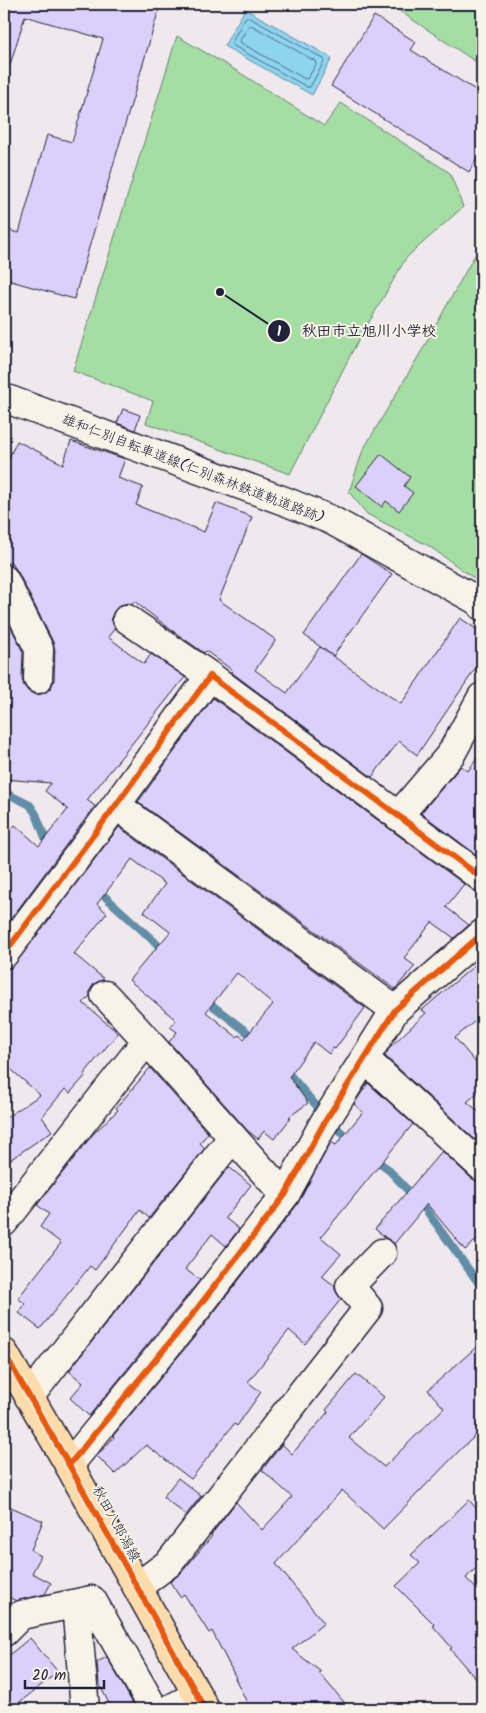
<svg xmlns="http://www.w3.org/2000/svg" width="486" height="1713" font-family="Kalam,'Klee One',sans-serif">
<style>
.green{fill:#a5dea3;stroke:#64806f}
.water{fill:#8dd4ef;stroke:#628da7}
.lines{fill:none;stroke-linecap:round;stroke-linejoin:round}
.shore{stroke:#4d6983;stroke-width:1}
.stream{stroke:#628da7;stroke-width:8}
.building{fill:#dbd0f9;stroke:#22223b;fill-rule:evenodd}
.street-casing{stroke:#22223b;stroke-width:31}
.primary-casing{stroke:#22223b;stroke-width:31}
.street{stroke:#f7f3e8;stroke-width:28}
.primary{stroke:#fddcac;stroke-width:28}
.cycleway-casing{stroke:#f7f3e8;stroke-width:9}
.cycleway{stroke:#e8590c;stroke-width:6}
.labels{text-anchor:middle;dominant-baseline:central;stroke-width:4;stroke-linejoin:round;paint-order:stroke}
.street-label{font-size:14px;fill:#22223b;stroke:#f7f3e8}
.leader{fill:none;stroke:#22223b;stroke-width:2}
.callout-dot{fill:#22223b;stroke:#f7f3e8;stroke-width:2}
.mark-label{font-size:15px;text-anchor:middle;font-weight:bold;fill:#fff}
.callout-label{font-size:15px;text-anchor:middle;font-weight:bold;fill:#22223b;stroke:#f7f3e8;stroke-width:4;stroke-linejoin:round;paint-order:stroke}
</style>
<rect width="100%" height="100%" fill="#efe8ed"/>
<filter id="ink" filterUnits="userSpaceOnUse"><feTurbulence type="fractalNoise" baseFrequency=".02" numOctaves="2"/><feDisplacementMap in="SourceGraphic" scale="10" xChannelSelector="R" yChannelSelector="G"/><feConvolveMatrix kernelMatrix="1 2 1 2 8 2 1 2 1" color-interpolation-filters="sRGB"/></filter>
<g filter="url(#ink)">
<path class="green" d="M389,4H482V66Z
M177,36L237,71L324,126L341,103L450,173L463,207L406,258L353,350L290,474L146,423L153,401L73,371Z
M482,242V584L429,546L367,514L349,492L363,450L421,352Z"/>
<path class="water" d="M245,9L332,58L312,95L224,46Z"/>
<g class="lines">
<path class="shore" d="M248,17L324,59V62L310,87H307L232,45V42L245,18Z
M251,25L315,61L316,64L308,78L305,79L241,43L240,40L248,27Z"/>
<path class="stream" d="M4,792L30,805L36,814L46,840L58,856
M78,872L155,942L164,953
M204,999L256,1039
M285,1069L320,1110
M337,1128L350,1140
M373,1158L387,1168L426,1210L482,1288"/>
</g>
<path class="building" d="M4,4H140L159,9L74,299L4,279V229L19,233L47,135L72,142L103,39L25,16L9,68L4,67Z
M374,16L416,42L411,50L482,94V150L469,172L331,86Z
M123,409L140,415L135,430L117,423Z
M17,441L63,464L71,441L125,459L118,478L143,487L136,505L204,532L216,503L252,517L219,600L276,640L255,670L287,693L320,647L401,704L460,618L482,633V659L417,755L399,741L372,777L231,672L232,670L206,651L204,653L170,629L134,601L132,605L128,603L120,605L114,611L111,618L115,628L108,637L144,664L151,654L185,677L87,800L95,806L4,928V837L15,825L39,846L68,809L45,791L51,783L4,779V628L10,625L23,652L22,679L24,686L29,692L37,695L45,693L51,688L54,680L55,650L53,642L18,572L11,562L4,564V468Z
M381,454L410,477L404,486L413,493L399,511L386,501L382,507L356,486Z
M361,554L392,574L333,656L304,635Z
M213,698L464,884L446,907L469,925L454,938L432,922L404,958L415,966L395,989L138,802Z
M482,751V859L421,813L461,766L468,771Z
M119,827L365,1008L335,1049L333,1048L329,1054L314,1042L289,1077L308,1103L289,1117L291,1118L274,1139L264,1131L258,1139L248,1131L169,1042L177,1032L170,1027L176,1020L129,980L170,932L144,912L165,884L132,859L97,904L107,913L74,954L104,979L94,984L90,990V996L83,1003L118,1033L84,1074L86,1075L70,1093L65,1089L42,1117L52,1131L4,1164V1119L40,1095L4,1063V969L11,968L16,963ZM237,973L273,1004L244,1039L239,1035L237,1037L206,1012Z
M482,955V1015L455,1038L482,1070V1089L467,1102L482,1114V1146L385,1056L390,1047L426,1013L422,1010L481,960L478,958Z
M150,1068L208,1133L200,1143L205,1148L149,1218L140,1210L95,1270L90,1266L40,1329L19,1313L25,1304L18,1298L61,1243L40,1227L49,1214L37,1205L94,1133L118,1110L116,1108Z
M368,1083L413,1124L321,1237L341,1254L322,1276L335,1286V1290L341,1299L305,1344L289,1330L248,1382L261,1392L237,1426L234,1424L191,1479L146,1445L115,1474L97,1456L114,1437L113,1436L201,1329L297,1205L331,1142L336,1145L363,1112L354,1104Z
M442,1151L471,1178L482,1182V1235L465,1250L427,1204L394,1244L375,1229Z
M229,1167L251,1185L225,1218L239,1229L226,1246L212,1234L185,1269L200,1280L89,1416L70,1398L83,1383L69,1371Z
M482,1342V1430L462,1448L383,1529L342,1490L276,1564L324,1623L292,1649L321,1672L319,1673L350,1709H250L235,1678H236L212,1631L209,1633L184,1594L180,1597L170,1582L181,1573L212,1536L211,1535L236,1502L262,1530L292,1497L262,1470L282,1444L292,1454L328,1412L326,1410L356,1374L384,1397L349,1438L384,1467L444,1408L428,1390Z
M178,1478L201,1496L186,1515L163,1497Z
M469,1500L482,1515V1562L466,1578L482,1595V1686L450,1649L452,1648L433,1626L435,1625L396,1586L420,1563L411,1555Z
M4,1504L43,1521L31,1550L41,1556L32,1573L51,1583L45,1594L16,1601L4,1594Z
M30,1638L58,1672L11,1709H4V1659Z
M107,1657L136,1709H112L99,1684L97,1662Z"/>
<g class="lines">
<g class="street-casing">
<path id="street" d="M4,398L287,502L331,520L478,601L482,606
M4,579L39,649L38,679
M127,619L210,676
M116,805L395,1010
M398,816L451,754L482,697
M4,954L116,805L210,676L482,878
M105,995C167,1061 224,1129 285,1195
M365,1059L482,1167
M4,1222L147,1040
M29,1397L232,1138
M69,1465L189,1319L285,1195L324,1123L395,1010L482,934
M137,1587L169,1563L368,1308L350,1286L382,1253
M76,1604L85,1709
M4,1632L21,1615L92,1600L154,1709
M170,1709L197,1695"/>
</g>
<g class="primary-casing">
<path id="primary" d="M4,1353L69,1465L205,1709"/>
</g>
<use href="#street" class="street"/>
<use href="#primary" class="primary"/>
<g class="cycleway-casing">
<path id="cycleway" d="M4,954L116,805L210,676L482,878
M4,1353L69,1465L205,1709
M69,1465L189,1319L285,1195L324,1123L395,1010L482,934"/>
</g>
<use href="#cycleway" class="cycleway"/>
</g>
</g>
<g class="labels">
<g class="street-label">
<text transform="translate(193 469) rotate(21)">雄和仁別自転車道線(仁別森林鉄道軌道路跡)</text>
<text transform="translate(116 1524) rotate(61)">秋田八郎潟線</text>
</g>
</g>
<path class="leader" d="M220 292L279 331"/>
<g class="callout-dot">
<circle cx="220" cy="292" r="5"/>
<circle cx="279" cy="331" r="12"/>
</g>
<g class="mark-label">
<text x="279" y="336">1</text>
</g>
<g class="callout-label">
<text x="369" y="336">秋田市立旭川小学校</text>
</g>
<rect width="486" height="1713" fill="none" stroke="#f7f3e8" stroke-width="20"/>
<rect x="10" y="10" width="466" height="1693" fill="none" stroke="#22223b" stroke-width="2" filter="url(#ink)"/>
<path d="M25 1680v8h79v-8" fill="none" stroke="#22223b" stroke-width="2.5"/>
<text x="32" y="1680" font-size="15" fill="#22223b" stroke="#f7f3e8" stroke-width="4" paint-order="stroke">20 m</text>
</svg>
